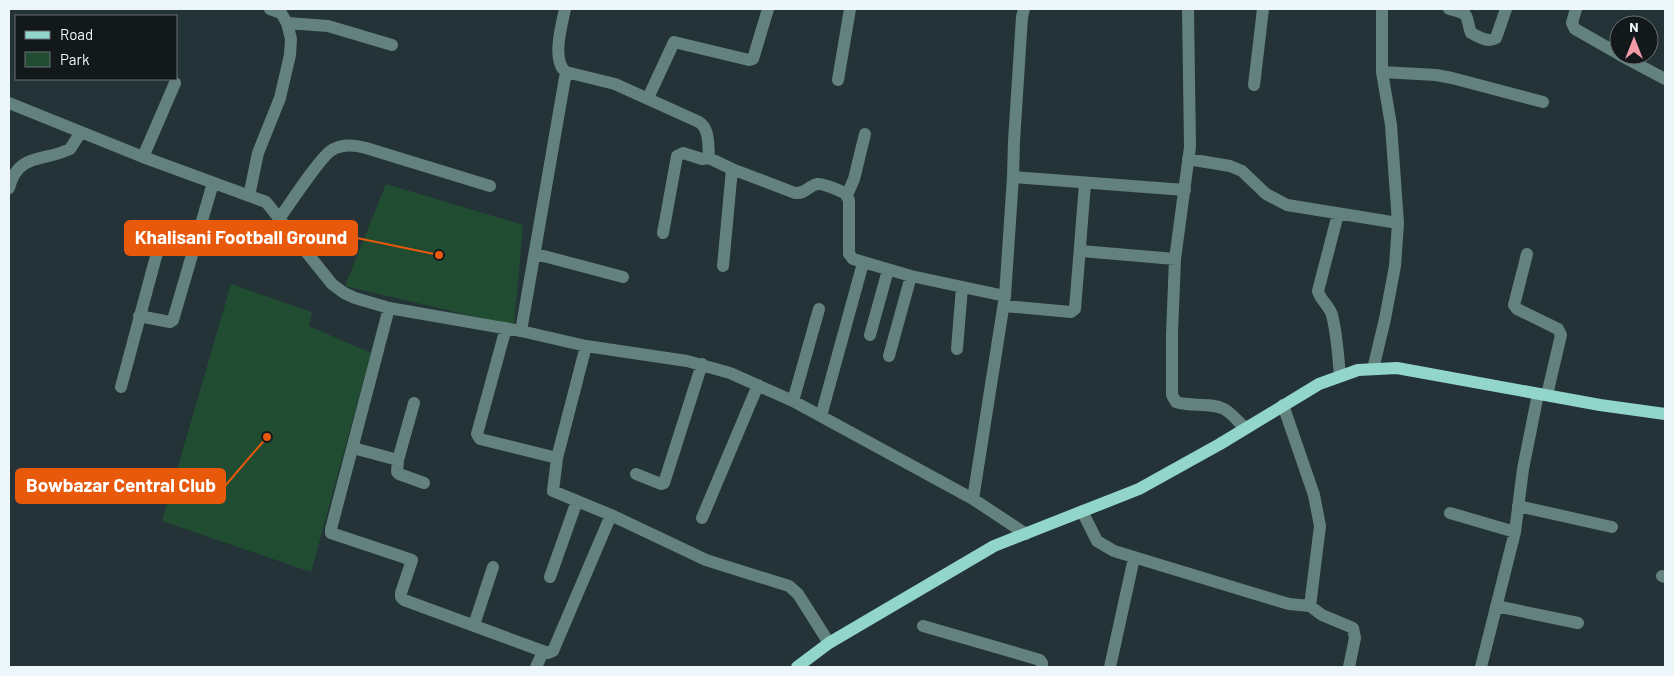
<svg xmlns="http://www.w3.org/2000/svg" width="1674" height="676" font-family="Barlow,sans-serif">
<style>
.green{fill:#204d32}
.lines{fill:none;stroke-linecap:round;stroke-linejoin:round}
.minor{stroke:#63827e;stroke-width:12}
.major{stroke:#92d5cb;stroke-width:12}
.leader{fill:none;stroke:#e8590c;stroke-width:2}
.callout-dot{fill:#e8590c;stroke:#13191b;stroke-width:2}
.callout{fill:#e8590c;stroke:#e8590c;stroke-width:2}
.callout-label{font-size:19px;text-anchor:middle;font-weight:bold;fill:#fff}
</style>
<rect width="100%" height="100%" fill="#243337"/>
<path class="green" d="M386,184L523,225L514,326L345,286Z
M231,284L312,312L309,326L371,353L311,572L162,521Z"/>
<g class="lines">
<path class="minor" d="M565,9C562,24 551,61 566,72L615,84L699,122C710,129 708,146 709,158L732,169L795,193C806,194 808,186 817,184C825,183 837,190 845,193L849,200V254L853,259L911,276L1005,296
M1188,9L1190,147L1175,259L1172,334V395L1176,402C1191,407 1210,402 1224,409C1232,413 1238,422 1245,428
M1449,9C1473,15 1464,14 1471,33C1479,37 1488,43 1496,38L1506,9
M1576,9L1572,23L1575,29L1619,54
M287,23L328,26L392,45
M1620,55L1665,79
M1382,72L1436,75L1452,78L1543,102
M838,80L850,9
M1254,85L1263,9
M648,98L674,42L749,60L753,59L768,9
M9,103L143,157L266,202L332,284L344,293L355,298L389,308L521,331L586,346L687,361L730,373L793,401L973,499L1026,534
M143,157L175,83
M1188,159L1230,166L1242,171L1266,194L1287,205L1398,223
M1013,177L1185,190
M9,188C18,152 44,162 70,149L81,132
M847,195L854,179L865,134
M249,196L258,153L280,98L290,55L291,39L287,23L281,13L270,9
M1338,214L1318,291C1320,300 1329,305 1332,315C1337,334 1338,355 1340,376
M279,219C289,205 321,156 332,150C342,144 355,145 366,148L490,186
M663,233L677,156L683,153L702,159L709,158
M1081,251L1175,259
M536,254L623,277
M1527,254L1514,305L1517,309L1558,329L1561,335L1547,395
M723,266L732,169
M1004,306L1071,312L1075,309L1085,184
M389,308L331,529V533L412,560L401,593V597L404,600L548,653L553,651L611,515
M139,316L170,322L173,320L213,183
M506,328L477,434L480,439L557,458
M521,331L566,72
M870,335L888,270
M586,346L557,458L553,491L611,515L706,560L789,586L798,594L829,643
M957,349L962,287
M889,356L911,276
M1373,369L1385,319L1395,266L1398,223L1391,125L1382,72V9
M121,387L162,234
M793,401L819,309
M414,403L398,460L397,472L399,474L424,483
M1283,405L1314,495L1320,526L1310,606L1322,615L1353,628L1355,638L1349,667
M821,416L863,263
M353,448L398,460
M636,474L661,484L664,483L702,364
M973,499L1005,296L1013,177L1014,141L1022,17L1024,9
M1518,506L1612,527
M1082,511L1097,541L1114,551L1272,599L1289,604L1310,606
M1450,513L1515,532
M702,518L758,385
M1662,576L1665,577
M550,577L577,501
M1496,606L1578,623
M474,625L493,567
M923,626L1040,660L1042,663V667
M536,667L543,652
M1110,667L1134,558
M1481,667L1515,532L1523,469L1538,394"/>
<path class="major" d="M797,667L829,643L994,546L1139,489L1220,444L1319,384L1358,370L1397,368L1600,405L1665,414"/>
</g>
<path class="leader" d="M439 255L357 238M267 437L225 486"/>
<g class="callout-dot">
<circle cx="439" cy="255" r="5"/>
<circle cx="267" cy="437" r="5"/>
</g>
<g class="callout">
<rect x="125" y="221" width="232" height="34" rx="5"/>
<rect x="16" y="469" width="209" height="34" rx="5"/>
</g>
<g class="callout-label">
<text x="241" y="244">Khalisani Football Ground</text>
<text x="121" y="492">Bowbazar Central Club</text>
</g>
<rect width="1674" height="676" fill="none" stroke="#edf6f9" stroke-width="20"/>
<rect x="15" y="15" width="162" height="65" fill="#13191b" stroke="#6a7174"/>
<rect x="25" y="31" width="25" height="8" fill="#92d5cb" stroke="#6a7174"/>
<text x="60" y="40" font-size="15" fill="#edf6f9">Road</text>
<rect x="25" y="52" width="25" height="15" fill="#204d32" stroke="#6a7174"/>
<text x="60" y="65" font-size="15" fill="#edf6f9">Park</text>
<g transform="translate(1634 40)"><circle r="24" fill="#13191b" stroke="#6a7174"/>
<path d="M0-4L9 19L0 12L-9 19Z" fill="#f39aa8"/>
<text y="-8" font-size="14" font-weight="bold" text-anchor="middle" fill="#edf6f9">N</text>
</g>
</svg>
